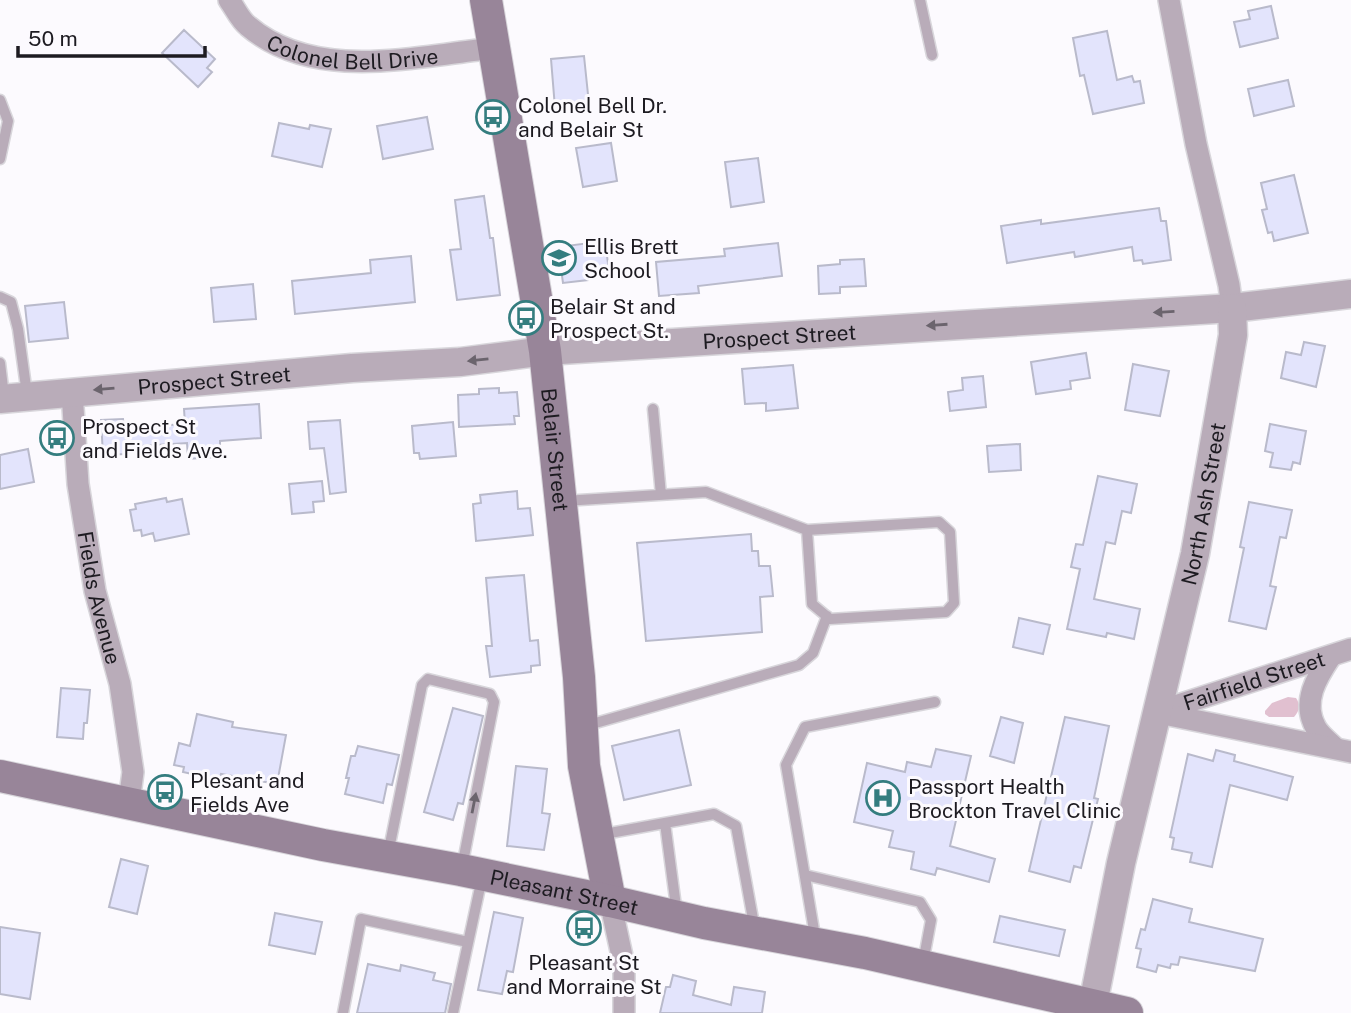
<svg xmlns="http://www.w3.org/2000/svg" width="1351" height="1013" font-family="'Public Sans',sans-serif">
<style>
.green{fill:#e1c0d0}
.building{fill:#e3e4fc;stroke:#b9bacb;stroke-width:2}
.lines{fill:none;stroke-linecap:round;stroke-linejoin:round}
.service-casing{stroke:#d8d6db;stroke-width:13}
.minor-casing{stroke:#d8d6db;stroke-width:24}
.tertiary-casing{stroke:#d8d6db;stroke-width:31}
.secondary-casing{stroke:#d8d6db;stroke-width:34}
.service{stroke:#b9acb9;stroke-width:10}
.minor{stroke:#b9acb9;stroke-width:21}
.tertiary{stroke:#b9acb9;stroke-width:28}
.secondary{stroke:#988599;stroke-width:32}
.oneway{fill:#6b646d}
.labels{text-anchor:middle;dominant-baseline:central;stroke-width:6;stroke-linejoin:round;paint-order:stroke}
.street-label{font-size:21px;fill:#1d1b21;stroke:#fcfafe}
.poi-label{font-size:21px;fill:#1d1b21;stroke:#fcfafe;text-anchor:start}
</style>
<rect width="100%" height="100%" fill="#fcfafe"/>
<path class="green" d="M1288,697L1296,698C1301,705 1299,712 1294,717H1269L1265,714V711L1272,703Z"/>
<path class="building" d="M1271,6L1278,38L1240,47L1234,22L1250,19L1248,11Z
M184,30L215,59L207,68L212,72L198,87L162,53Z
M1107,31L1117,80L1132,76L1134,82L1140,81L1144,103L1093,114L1084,75L1080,76L1073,38Z
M584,56L589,104L555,108L551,59Z
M1288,80L1294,106L1254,116L1248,89Z
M427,117L433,149L383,159L377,126Z
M279,123L309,129L310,125L331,129L322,167L272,156Z
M611,143L617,181L583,187L576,148Z
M758,158L764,202L731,207L725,162Z
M1294,175L1308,233L1274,241L1272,232L1268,233L1262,210L1267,209L1261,183Z
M484,196L490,238H493L500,295L457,300L450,250L461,249L455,200Z
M1159,208L1161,221H1166L1171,260L1143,264L1142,260L1134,261L1132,247L1075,257L1074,252L1007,263L1001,226L1041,220V224Z
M605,241L609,271L588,275V280L563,283L558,247Z
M778,243L782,276L698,286L699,293L659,296L656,262L725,256L724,249Z
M411,256L415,302L295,314L292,281L371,273L370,260Z
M864,259L866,286L840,287V293L819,294L818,266L840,264V260Z
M253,284L256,319L214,322L211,288Z
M64,302L68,338L29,342L25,306Z
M1304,342L1325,346L1316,387L1281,378L1286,352L1301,355Z
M1086,353L1090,378L1070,381L1071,389L1036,394L1031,362Z
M1133,364L1169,371L1160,416L1125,410Z
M793,365L798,408L766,411V403L745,404L742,369Z
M983,376L986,407L950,411L948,392L963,390L962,378Z
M499,388V393L517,392L519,416H514L515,424L459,427L458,395L479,394V389Z
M259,404L261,438L220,441V449L213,450L214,457L188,459L187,443L125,447V454L103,455L101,420L123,419L124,428L185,424L184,409Z
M340,420L346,492L330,494L324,448L310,449L308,422Z
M453,422L456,456L420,459L419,453H414L412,426Z
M1270,424L1306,431L1300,464L1293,462L1291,470L1270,467L1273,453L1265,451Z
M1020,444L1021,470L989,472L987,446Z
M28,449L34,482L0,489V455Z
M1098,476L1137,484L1131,513L1122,511L1115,544L1106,542L1094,599L1140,609L1134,639L1107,633L1106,637L1067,629L1080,569L1071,567L1076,544L1083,545Z
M322,481L324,501L313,502L314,512L292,514L289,484Z
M517,491L518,509L530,508L533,535L476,541L473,504L481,503L480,495Z
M166,498L167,502L182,499L189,534L155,541L153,533L142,536L141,530L134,531L130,510L136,509L135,504Z
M1249,502L1292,510L1286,538L1280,537L1270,586L1276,587L1266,629L1229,621L1244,548L1240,547Z
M751,534L752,551H758L759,566H770L773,596L760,597L762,632L646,641L637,543Z
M524,575L530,641L538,640L540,665L531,666V672L490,677L486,646H492L486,578Z
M1019,618L1050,625L1043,654L1013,647Z
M61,688L90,690L87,723H84L83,739L57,737Z
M453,708L483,716L463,804L458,803L453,820L424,812Z
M197,714L233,722L232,727L286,735L277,784L221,774L219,780L183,772L184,767L174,765L179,743L190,746Z
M1001,717L1023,723L1014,763L990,756Z
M1065,717L1109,726L1094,798L1098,799L1081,868L1074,866L1070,882L1029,871Z
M679,730L691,785L624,800L612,746Z
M358,746L399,755L392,785L387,784L383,803L345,794L349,778H346L351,756H355Z
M936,749L971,756L950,846L995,859L989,882L937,868L935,875L911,869L914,852L889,847L893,831L854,822L867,763L905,772L907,762L931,767Z
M1216,750L1235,755L1234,761L1293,777L1287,800L1230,785L1212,867L1190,862L1192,853L1172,849L1174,838L1170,837L1188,754L1213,761Z
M516,766L547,769L542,813L550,814L544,850L507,846Z
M121,859L148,866L137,914L109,907Z
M1153,899L1192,909L1189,922L1263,939L1255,971L1180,957L1178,965L1171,964L1170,968L1158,965L1156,972L1137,967L1141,949L1136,948L1141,929L1145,930Z
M494,912L523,918L513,972L507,971L502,994L478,990Z
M275,913L322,922L315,954L269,945Z
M1000,916L1065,930L1059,956L994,942Z
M0,927L40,933L30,999L0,994Z
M368,964L400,971L401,965L435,973L433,980L451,984L445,1013H357Z
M673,975L696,981L693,995L731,1005L734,987L765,992L762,1013H660L666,987H670Z"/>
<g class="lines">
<g class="service-casing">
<path id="service" d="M920,0L932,55
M0,100L8,121L0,159
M0,297L11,302L18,329L27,394
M0,363L4,396
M653,409L661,495
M564,501L706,492L807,530L939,522L950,532L954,603L946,612L830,619L812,604L807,530
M585,726L799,665L813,653L827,616
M665,823L677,914
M599,835L714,814L736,826L755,930
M388,854L422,685L428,679L490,694L494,702L462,867
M805,875L920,902L931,920L923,963
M816,942L786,765L805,727L935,702
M343,1013L361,919L468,942
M453,1013L482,878"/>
</g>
<g class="minor-casing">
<g id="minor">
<path id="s1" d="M229,0C235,8 240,20 248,26C315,83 416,56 495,48"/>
<path d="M1169,0L1196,144L1229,285L1232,308"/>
<path id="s2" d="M72,392L78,484L95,591L120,684L133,772L129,802"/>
<path d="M1331,656C1317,677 1301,702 1316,728C1320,735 1329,742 1335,748"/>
<path id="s3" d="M1157,712L1351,649"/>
<path d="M1159,713L1351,752"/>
<path d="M610,901L624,965V1013"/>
</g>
</g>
<g class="tertiary-casing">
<g id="tertiary">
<path id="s4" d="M0,399L352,368L460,362L545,351L1232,308L1351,294"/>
<path id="s5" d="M1089,1013L1096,989L1121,863L1195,554L1233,335L1232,308"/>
</g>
</g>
<g class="secondary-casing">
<g id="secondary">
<path id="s6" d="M486,0L545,351L579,677L584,766L610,901"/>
<path id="s7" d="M0,776L323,845L461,870L610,901L704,923L865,953L1127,1013"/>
</g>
</g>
<use href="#service" class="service"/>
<use href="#minor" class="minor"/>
<use href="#tertiary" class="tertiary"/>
<use href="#secondary" class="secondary"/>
</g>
<defs><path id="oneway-solid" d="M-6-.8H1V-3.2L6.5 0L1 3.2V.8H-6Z" transform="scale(1.75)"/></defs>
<g class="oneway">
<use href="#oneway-solid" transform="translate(1164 312) rotate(177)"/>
<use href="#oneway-solid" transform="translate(937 325) rotate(176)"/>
<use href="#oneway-solid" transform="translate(478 360) rotate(174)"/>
<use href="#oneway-solid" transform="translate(104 389) rotate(175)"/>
<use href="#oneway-solid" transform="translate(474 803) rotate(-79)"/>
</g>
<defs>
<g id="bus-ring" transform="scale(1.75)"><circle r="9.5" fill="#fcfafe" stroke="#347d7f" stroke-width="1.5"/><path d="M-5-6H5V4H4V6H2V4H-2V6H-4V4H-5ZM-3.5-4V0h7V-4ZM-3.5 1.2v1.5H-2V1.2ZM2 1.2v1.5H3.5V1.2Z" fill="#347d7f"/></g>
<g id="school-ring" transform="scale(1.75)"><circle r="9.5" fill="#fcfafe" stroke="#347d7f" stroke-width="1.5"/><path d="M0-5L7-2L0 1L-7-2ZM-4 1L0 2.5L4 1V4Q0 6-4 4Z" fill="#347d7f"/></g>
<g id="hospital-ring" transform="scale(1.75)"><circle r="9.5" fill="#fcfafe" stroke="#347d7f" stroke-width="1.5"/><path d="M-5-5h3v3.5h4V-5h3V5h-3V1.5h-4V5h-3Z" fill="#347d7f"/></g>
</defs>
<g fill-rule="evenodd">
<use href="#bus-ring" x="493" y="117"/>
<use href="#school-ring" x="559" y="258"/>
<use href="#bus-ring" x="526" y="318"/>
<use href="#bus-ring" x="57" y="438"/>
<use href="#bus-ring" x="165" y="792"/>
<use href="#hospital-ring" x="883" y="798"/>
<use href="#bus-ring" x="584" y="928"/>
</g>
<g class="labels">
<g class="street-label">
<text stroke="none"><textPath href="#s1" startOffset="144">Colonel Bell Drive</textPath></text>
<text stroke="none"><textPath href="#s4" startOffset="782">Prospect Street</textPath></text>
<text stroke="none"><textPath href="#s4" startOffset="215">Prospect Street</textPath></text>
<text stroke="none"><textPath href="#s6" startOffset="455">Belair Street</textPath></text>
<text stroke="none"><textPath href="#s5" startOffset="522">North Ash Street</textPath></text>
<text stroke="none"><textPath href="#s2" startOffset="208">Fields Avenue</textPath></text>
<text stroke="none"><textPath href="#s3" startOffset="102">Fairfield Street</textPath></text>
<text stroke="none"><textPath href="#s7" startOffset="576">Pleasant Street</textPath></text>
</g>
<g class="poi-label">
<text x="518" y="105">Colonel Bell Dr.<tspan x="518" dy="24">and Belair St</tspan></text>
<text x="584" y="246">Ellis Brett<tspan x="584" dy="24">School</tspan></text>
<text x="550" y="306">Belair St and<tspan x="550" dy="24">Prospect St.</tspan></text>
<text x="82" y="426">Prospect St<tspan x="82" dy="24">and Fields Ave.</tspan></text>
<text x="190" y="780">Plesant and<tspan x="190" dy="24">Fields Ave</tspan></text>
<text x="908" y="786">Passport Health<tspan x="908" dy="24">Brockton Travel Clinic</tspan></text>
<text x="584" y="962" text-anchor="middle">Pleasant St<tspan x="584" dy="24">and Morraine St</tspan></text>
</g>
</g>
<path d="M18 46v10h187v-10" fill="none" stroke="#1d1b21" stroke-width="3.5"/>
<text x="28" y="46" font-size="21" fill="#1d1b21" stroke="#fcfafe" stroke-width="5" paint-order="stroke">50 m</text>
</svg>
